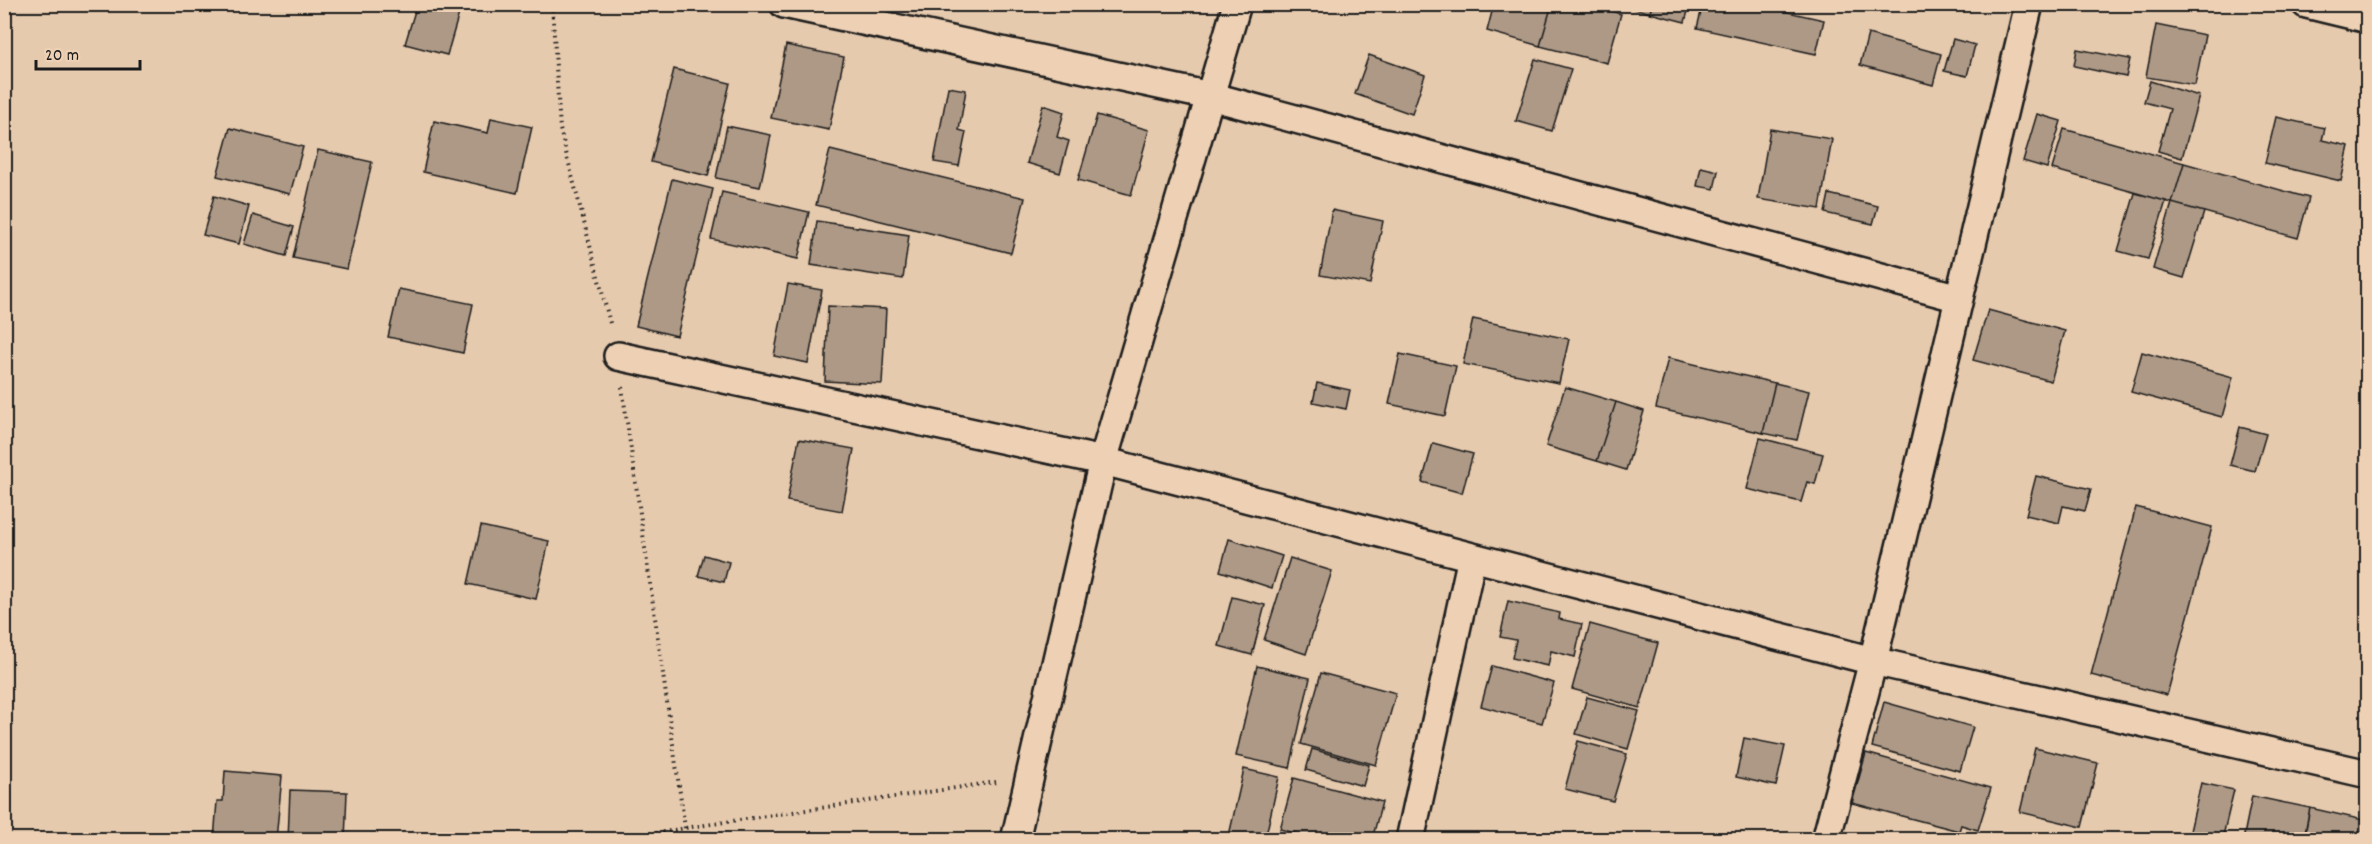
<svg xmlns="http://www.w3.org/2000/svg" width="2372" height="844" font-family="Dekko,sans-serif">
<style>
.building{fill:#ad9986;stroke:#1c1c1c;stroke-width:1.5}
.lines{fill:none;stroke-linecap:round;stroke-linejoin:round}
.minor-casing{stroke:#1c1c1c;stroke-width:32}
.path{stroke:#1c1c1c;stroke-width:4;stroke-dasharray:1.5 4.5;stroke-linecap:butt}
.minor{stroke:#eed1b4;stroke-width:27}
</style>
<rect width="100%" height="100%" fill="#e6caae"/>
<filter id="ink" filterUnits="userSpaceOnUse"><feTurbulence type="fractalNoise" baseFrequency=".0167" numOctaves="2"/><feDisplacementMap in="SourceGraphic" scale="12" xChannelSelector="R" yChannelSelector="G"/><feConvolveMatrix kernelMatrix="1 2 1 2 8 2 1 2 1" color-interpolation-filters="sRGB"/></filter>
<g filter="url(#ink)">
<path class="building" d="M417,4H441L460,10L447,55L405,44Z
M1494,4H1552L1540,46L1487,31Z
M1552,4H1587L1621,14L1607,63L1540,46Z
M1618,4H1652L1650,13Z
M1652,4H1690L1685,22L1650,13Z
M1703,4H1752L1824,20L1816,54L1697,28Z
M2156,25L2205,35L2195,85L2146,77Z
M1868,34L1941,54L1933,85L1860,65Z
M1953,39L1975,45L1967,76L1944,71Z
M786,45L844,57L829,130L771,118Z
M2077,49L2130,59L2126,77L2074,66Z
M1369,55L1425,75L1412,114L1355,94Z
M1535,59L1571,69L1552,131L1516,121Z
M674,69L730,83L708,176L651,162Z
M2150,81L2199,96L2182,158L2158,151L2170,109L2144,102Z
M948,87L966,90L959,130L966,132L959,166L934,162Z
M1043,105L1064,112L1057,137L1069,141L1060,173L1027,163Z
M2037,114L2061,121L2047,168L2023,161Z
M1097,115L1149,130L1131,195L1078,180Z
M2276,117L2325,128L2322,140L2349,146L2341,181L2265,163Z
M491,118L532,127L517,193L423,172L434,121L488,133Z
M727,126L771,135L760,187L716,178Z
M230,128L303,147L290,194L217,176Z
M1770,129L1832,139L1820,209L1758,199Z
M2064,129L2184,163L2172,203L2052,169Z
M318,150L372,162L347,269L293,258Z
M830,150L1025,198L1011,253L816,205Z
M2184,163L2309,198L2298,238L2172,203Z
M1701,167L1718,171L1714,189L1697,186Z
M672,179L713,189L677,336L636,326Z
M722,192L809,212L798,259L711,239Z
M2135,193L2166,201L2148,259L2118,251Z
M1829,194L1878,206L1873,224L1825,213Z
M214,196L249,206L239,244L203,235Z
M2172,203L2204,212L2184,278L2153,269Z
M1332,210L1383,221L1370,284L1320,275Z
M253,215L294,227L286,256L244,244Z
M817,221L909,235L903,279L811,265Z
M788,284L822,290L808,363L774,356Z
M399,289L473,304L463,353L388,337Z
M828,306L886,309L882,384L825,381Z
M1988,310L2065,331L2051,381L1973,360Z
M1473,319L1569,339L1559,383L1463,364Z
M2142,352L2233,377L2222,417L2131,392Z
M1400,354L1456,366L1445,416L1389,404Z
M1668,358L1775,383L1763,433L1656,408Z
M1317,383L1350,390L1346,409L1313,402Z
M1775,383L1809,391L1797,440L1763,433Z
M1565,387L1616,402L1597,461L1546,446Z
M1616,402L1644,411L1626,470L1597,461Z
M2240,427L2266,434L2255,471L2230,465Z
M1760,438L1823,454L1815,484L1807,482L1801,502L1747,489Z
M799,439L854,449L842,511L787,501Z
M1433,443L1473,454L1462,493L1422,482Z
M2036,476L2091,489L2085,511L2063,506L2059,523L2026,515Z
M2136,507L2212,527L2167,695L2091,675Z
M481,526L549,541L536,599L468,584Z
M1229,539L1282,556L1272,588L1220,571Z
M704,555L729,562L724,582L698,576Z
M1290,558L1332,571L1306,654L1264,640Z
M1232,597L1265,605L1252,655L1219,646Z
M1508,601L1560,613L1559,619L1582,624L1575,657L1551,651L1548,666L1512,658L1516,640L1500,637Z
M1590,624L1658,643L1640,708L1572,689Z
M1257,666L1310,678L1290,768L1236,756Z
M1492,666L1554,683L1542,723L1481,706Z
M1321,673L1396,693L1376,765L1301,744Z
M1587,697L1639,711L1628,749L1576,734Z
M1884,702L1973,727L1960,771L1872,747Z
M1744,738L1785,746L1776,786L1736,777Z
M1578,741L1627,754L1613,801L1565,789Z
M2035,748L2098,763L2082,827L2020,812Z
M1312,749L1369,765L1363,786L1306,770Z
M1866,753L1991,788L1978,830L1961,825L1959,831L1852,803Z
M1244,769L1279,777L1265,840H1228Z
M225,771L282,776L276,840H214L217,801H223Z
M1294,778L1382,802L1372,840H1318L1280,829Z
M2201,783L2234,790L2222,840H2188Z
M290,790L347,792L345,840H288Z
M2252,796L2310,808L2304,840H2243Z
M2310,808L2368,821V840H2316L2304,837Z"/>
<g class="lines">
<g class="minor-casing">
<path id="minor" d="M784,4L1210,96L1959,298
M2306,4L2368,19
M618,356L1103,461L1873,661L2368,774
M1015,840L1103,461L1237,4
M1410,840L1472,557
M1826,840L1873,661L2029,4"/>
</g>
<path class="path" d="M552,4L560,129L611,327
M622,387L685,828L684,840
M621,840L685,828L996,782"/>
<use href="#minor" class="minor"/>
</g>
</g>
<rect width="2372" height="844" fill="none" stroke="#eed1b4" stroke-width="24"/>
<rect x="12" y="12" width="2348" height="820" fill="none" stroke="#1c1c1c" stroke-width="2" filter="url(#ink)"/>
<path d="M36 60v9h104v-9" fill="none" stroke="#1c1c1c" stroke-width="3"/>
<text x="45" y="60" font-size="18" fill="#1c1c1c" stroke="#eed1b4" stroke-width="4.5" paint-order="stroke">20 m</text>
</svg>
